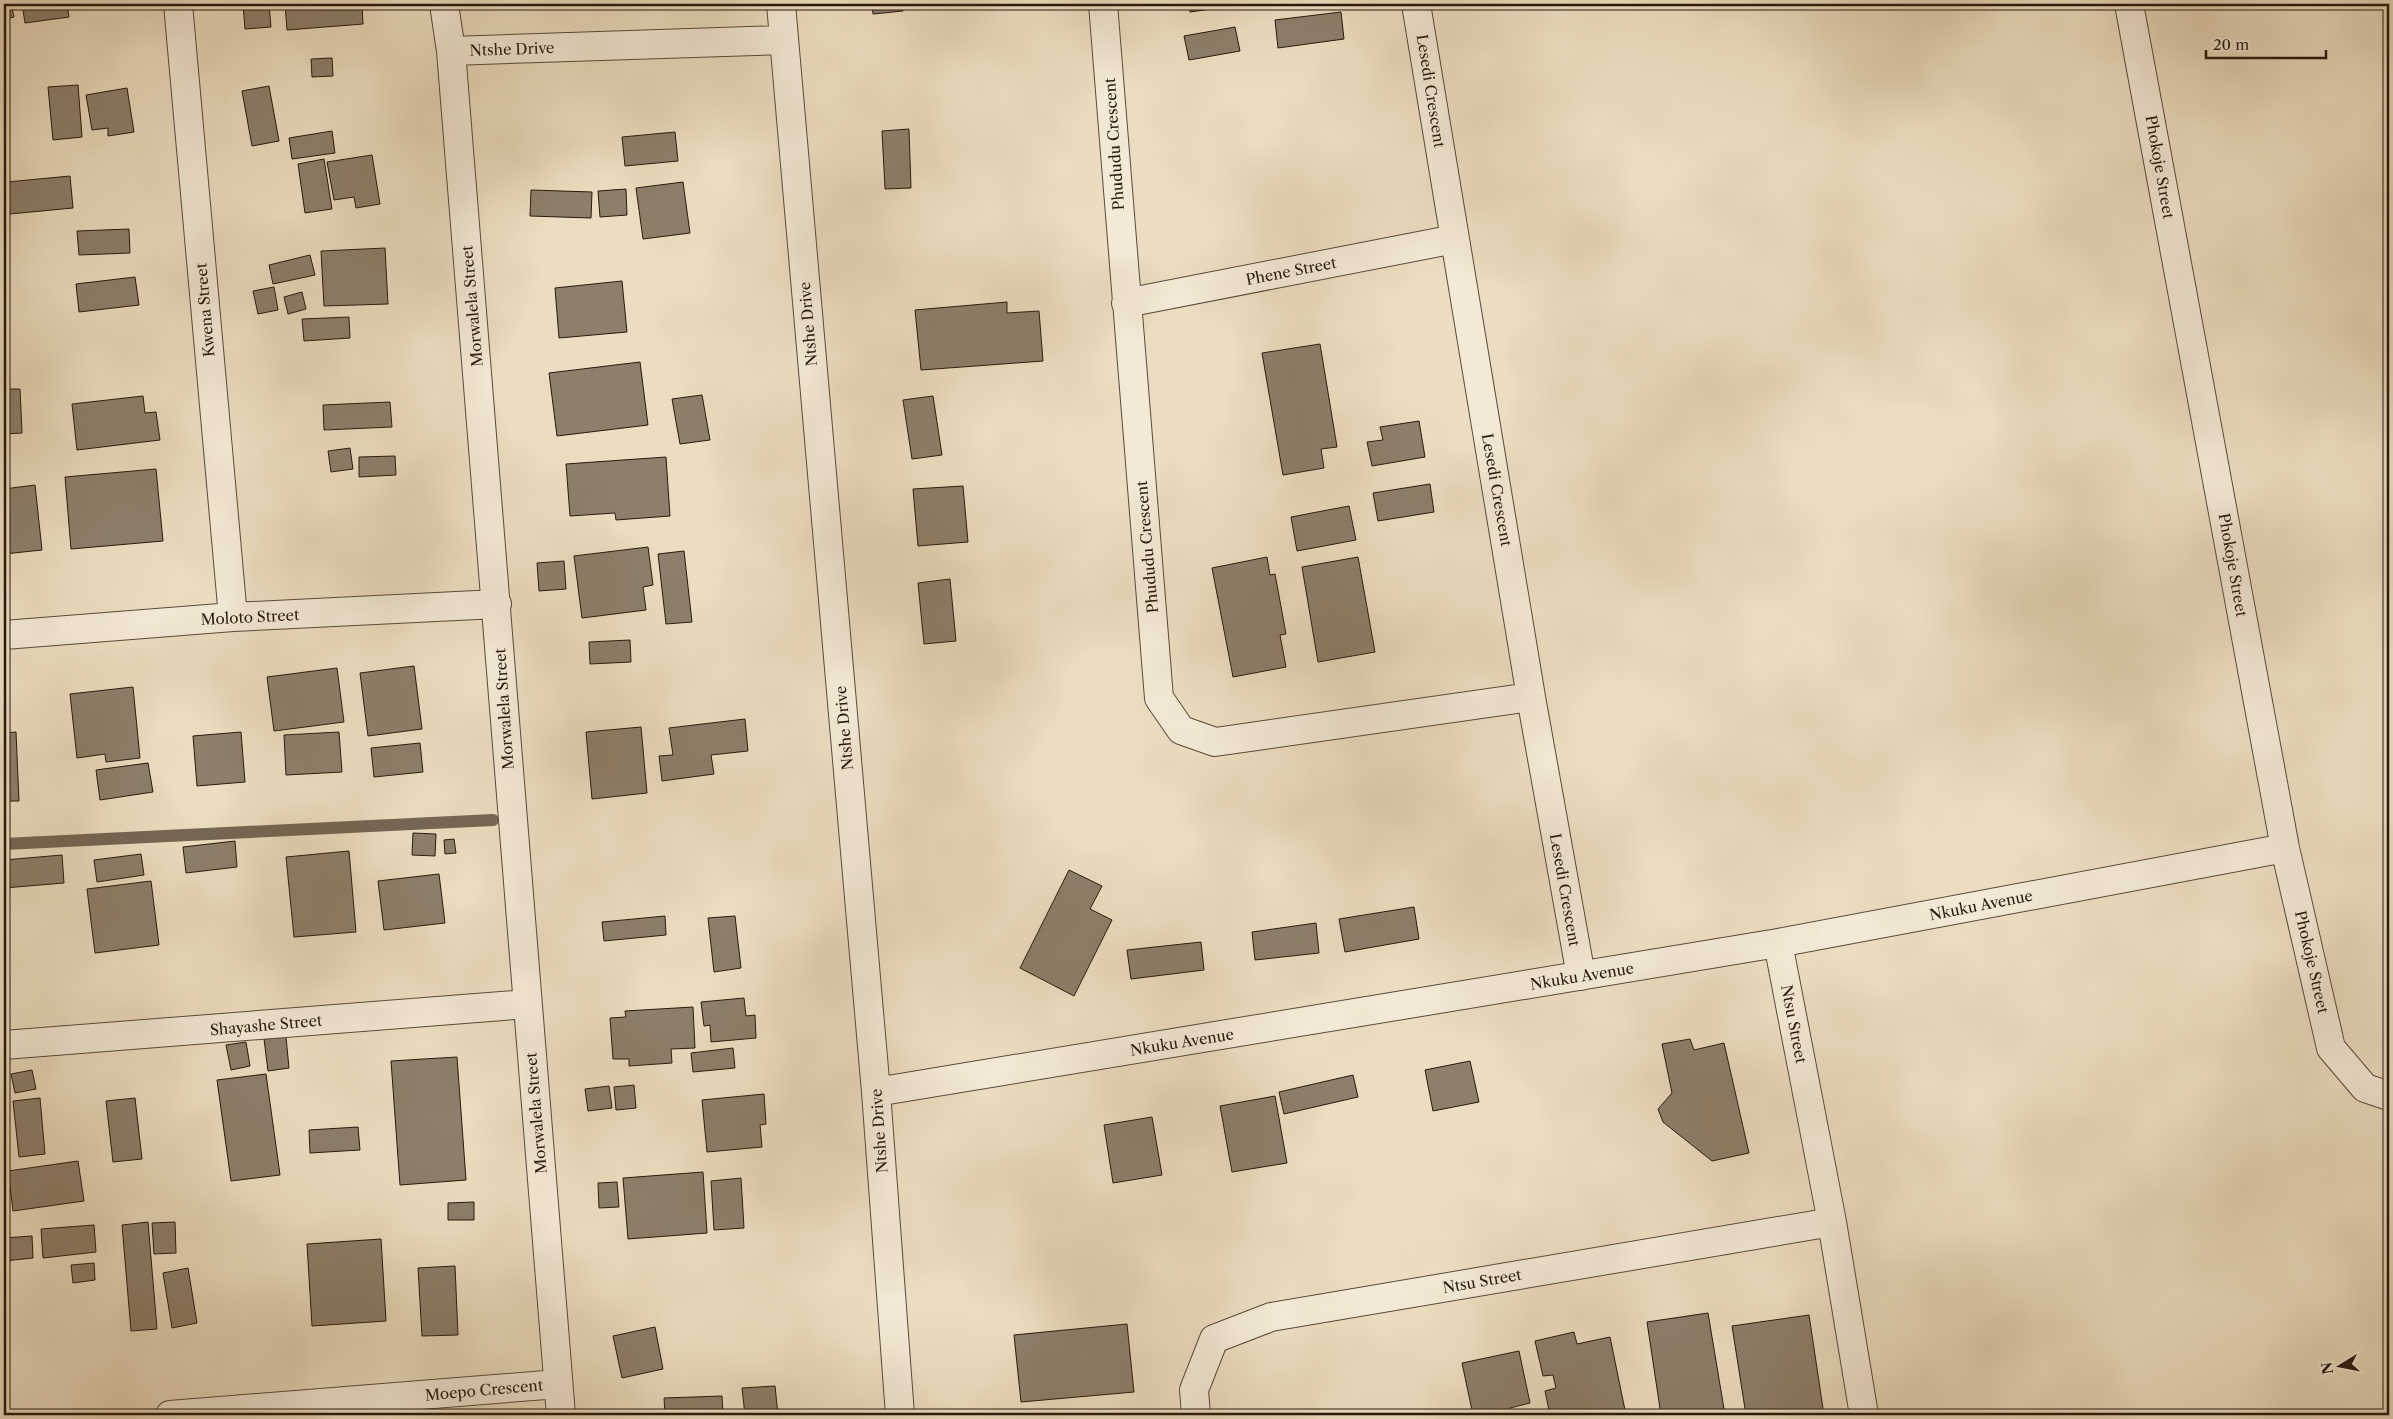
<svg xmlns="http://www.w3.org/2000/svg" width="2393" height="1419" font-family="'Libre Caslon Text',serif">
<style>
.lines{fill:none;stroke-linecap:round;stroke-linejoin:round}
.stream{stroke:#756654;stroke-width:12}
.building{fill:#8d7f6b;stroke:#27190e}
.minor-casing{stroke:#584a3a;stroke-width:30}
.minor{stroke:#f3e9d6;stroke-width:28}
.labels{text-anchor:middle;dominant-baseline:central;stroke-width:5;stroke-linejoin:round;paint-order:stroke}
.street-label{font-size:15px;fill:#27190e;stroke:#f3e9d6}
</style>
<rect width="100%" height="100%" fill="#ecddc0"/>
<filter id="stains"><feTurbulence type="fractalNoise" baseFrequency=".004" numOctaves="4"/><feColorMatrix values="0 0 0 0 .2 0 0 0 0 .09 0 0 0 0 .02 0 0 0 .5 -.17"/></filter>
<radialGradient id="worn" r=".72"><stop offset=".6" stop-color="#630" stop-opacity="0"/><stop offset="1" stop-color="#630" stop-opacity=".3"/></radialGradient>
<g class="lines">
<path class="stream" d="M4,844L493,820"/>
</g>
<path class="building" d="M4,4H11L14,17L4,19Z
M22,4H67L69,17L25,23Z
M243,4H269L271,27L245,29Z
M285,4H362L363,24L287,30Z
M872,4H902L903,11L873,14Z
M1189,4H1232V6L1190,12Z
M1341,12L1344,39L1278,48L1275,20Z
M1235,27L1240,51L1189,60L1184,36Z
M332,58L333,76L312,77L311,59Z
M78,85L82,137L53,140L48,87Z
M269,86L279,141L252,146L242,91Z
M127,88L134,132L108,136V128L92,130L86,95Z
M909,129L911,188L885,189L882,131Z
M332,131L335,153L292,159L289,138Z
M675,132L678,161L625,166L622,137Z
M372,155L380,204L356,208L354,197L334,200L327,162Z
M324,159L332,209L305,213L298,164Z
M70,176L73,208L10,214L7,182Z
M683,182L690,233L643,239L636,188Z
M626,189L627,215L600,217L598,191Z
M531,190L592,192L591,218L530,216Z
M129,229L130,253L79,255L77,231Z
M385,248L388,304L324,306L321,251Z
M310,255L315,275L273,284L269,265Z
M135,277L139,305L79,312L76,284Z
M622,281L627,332L559,338L555,288Z
M274,287L278,310L258,314L253,291Z
M302,292L306,309L288,314L284,297Z
M1007,302V313L1039,311L1043,361L921,370L915,310Z
M349,317L350,338L304,341L302,319Z
M1320,344L1337,447L1321,449L1324,468L1283,475L1262,353Z
M640,362L648,425L557,436L549,373Z
M4,389H20L22,433L4,434Z
M702,395L710,440L680,444L672,399Z
M143,396L145,413L156,412L160,440L77,450L72,404Z
M933,396L942,455L912,459L903,400Z
M390,402L392,427L324,430L323,405Z
M1419,421L1425,457L1372,466L1367,442L1383,440L1380,427Z
M350,448L353,469L331,472L328,451Z
M395,456L396,475L359,477V457Z
M666,457L670,516L616,520L615,513L570,516L566,464Z
M156,469L163,541L71,549L65,477Z
M1430,484L1434,512L1378,521L1373,493Z
M35,485L42,550L4,554V489Z
M963,486L968,542L918,546L913,489Z
M1349,506L1356,540L1297,551L1291,517Z
M648,547L653,585L643,587L646,610L582,618L574,556Z
M684,551L692,622L666,624L658,554Z
M1267,557L1270,575L1275,574L1286,634L1280,635L1286,667L1233,677L1212,568Z
M1358,557L1375,652L1318,662L1302,567Z
M564,561L566,589L539,591L537,563Z
M950,579L956,641L924,644L918,583Z
M630,640L631,662L590,664L589,642Z
M414,666L422,729L368,736L360,673Z
M337,668L344,722L274,731L267,677Z
M133,687L140,758L106,762L105,754L77,758L70,694Z
M745,719L748,751L711,755L714,774L662,781L659,756L673,755L669,728Z
M641,727L647,793L592,799L586,732Z
M16,732L19,801H4V733Z
M241,732L245,782L197,786L193,736Z
M339,732L342,772L286,775L284,735Z
M420,743L423,772L374,777L371,748Z
M148,763L153,792L100,800L96,770Z
M413,833L436,834L435,856L412,855Z
M454,839L456,853L445,854L444,840Z
M235,841L237,867L186,873L183,847Z
M349,851L356,932L294,937L286,857Z
M141,854L144,875L97,882L94,860Z
M62,855L64,883L4,888V860Z
M1069,870L1102,886L1090,909L1112,920L1074,996L1020,968Z
M439,874L445,923L384,930L378,881Z
M151,881L159,945L95,953L87,889Z
M1414,907L1419,939L1345,952L1339,919Z
M665,916L666,935L604,941L602,922Z
M735,916L741,968L714,972L708,918Z
M1316,923L1319,953L1255,960L1252,932Z
M1201,942L1204,970L1131,979L1127,950Z
M744,998L746,1016L755,1015L756,1038L711,1042L710,1025L704,1026L701,1002Z
M693,1007L695,1048L671,1049L672,1063L629,1066V1059H613L610,1018L626,1017L625,1011Z
M286,1037L289,1068L268,1071L264,1039Z
M1690,1039L1694,1050L1724,1043L1749,1153L1712,1161L1663,1122L1658,1109L1672,1093L1662,1044Z
M246,1042L250,1066L231,1070L226,1045Z
M733,1048L735,1068L693,1072L691,1053Z
M457,1057L466,1180L400,1185L391,1061Z
M1470,1061L1479,1102L1433,1111L1425,1070Z
M32,1070L36,1089L15,1093L11,1074Z
M266,1074L280,1175L231,1181L217,1080Z
M1353,1075L1358,1097L1284,1114L1279,1092Z
M634,1085L636,1108L616,1110L614,1087Z
M609,1086L612,1108L588,1111L585,1089Z
M764,1094L766,1124L760,1125L762,1147L707,1152L702,1100Z
M1275,1096L1287,1163L1232,1172L1220,1106Z
M40,1098L45,1154L19,1157L13,1101Z
M135,1098L142,1159L113,1162L106,1101Z
M1152,1117L1162,1175L1113,1183L1104,1125Z
M358,1127L360,1150L310,1153L309,1130Z
M78,1161L84,1201L13,1211L8,1171Z
M703,1172L707,1233L628,1239L623,1178Z
M741,1178L744,1228L714,1230L711,1181Z
M617,1182L619,1207L599,1208L598,1183Z
M474,1202V1220H448V1203Z
M148,1222L157,1329L131,1331L122,1225Z
M175,1222L176,1253L154,1254L152,1223Z
M94,1225L96,1252L43,1258L41,1229Z
M32,1236L33,1258L4,1261V1238Z
M381,1239L386,1321L312,1326L307,1244Z
M94,1263L95,1280L73,1283L71,1265Z
M455,1266L458,1335L422,1336L418,1268Z
M188,1268L197,1323L172,1328L163,1273Z
M1708,1313L1725,1415H1661L1647,1322Z
M1809,1315L1824,1415H1746L1732,1326Z
M1127,1324L1134,1392L1021,1402L1014,1335Z
M655,1327L663,1369L622,1378L613,1336Z
M1574,1332L1577,1344L1610,1337L1626,1415H1550L1545,1391L1556,1388L1553,1375L1543,1376L1535,1341Z
M1519,1351L1530,1403L1510,1408L1512,1415H1473L1462,1363Z
M775,1386L778,1415H745L742,1388Z
M722,1396L723,1415H665L664,1398Z"/>
<g class="lines">
<g class="minor-casing">
<path id="minor" d="M178,4L233,617
M444,4L451,51L561,1415
M781,4L876,1092L900,1415
M1103,4L1159,698L1181,730L1215,742L1531,697
M1416,4L1531,697L1581,976
M2129,4L2285,848L2331,1048L2365,1088L2389,1096
M451,51L783,40
M1126,303L1455,239
M4,635L233,617L497,604
M1778,943L1832,1222L1864,1415
M4,1045L527,1004
M876,1092L1778,943L2285,848
M170,1415L558,1384
M1196,1415L1194,1390L1214,1339L1271,1317L1832,1222"/>
</g>
<use href="#minor" class="minor"/>
</g>
<g class="labels">
<g class="street-label">
<text transform="translate(512 49) rotate(-2)">Ntshe Drive</text>
<text transform="translate(1431 91) rotate(81)">Lesedi Crescent</text>
<text transform="translate(1114 144) rotate(-94)">Phududu Crescent</text>
<text transform="translate(2160 167) rotate(80)">Phokoje Street</text>
<text transform="translate(1291 271) rotate(-11)">Phene Street</text>
<text transform="translate(472 306) rotate(-95)">Morwalela Street</text>
<text transform="translate(205 310) rotate(-95)">Kwena Street</text>
<text transform="translate(808 324) rotate(-95)">Ntshe Drive</text>
<text transform="translate(1497 490) rotate(80)">Lesedi Crescent</text>
<text transform="translate(1147 547) rotate(-95)">Phududu Crescent</text>
<text transform="translate(2233 565) rotate(80)">Phokoje Street</text>
<text transform="translate(250 617) rotate(-3)">Moloto Street</text>
<text transform="translate(504 709) rotate(-94)">Morwalela Street</text>
<text transform="translate(844 728) rotate(-95)">Ntshe Drive</text>
<text transform="translate(1565 890) rotate(80)">Lesedi Crescent</text>
<text transform="translate(1981 905) rotate(-11)">Nkuku Avenue</text>
<text transform="translate(2312 962) rotate(77)">Phokoje Street</text>
<text transform="translate(1582 976) rotate(-9)">Nkuku Avenue</text>
<text transform="translate(1794 1024) rotate(79)">Ntsu Street</text>
<text transform="translate(266 1025) rotate(-5)">Shayashe Street</text>
<text transform="translate(1182 1042) rotate(-9)">Nkuku Avenue</text>
<text transform="translate(536 1113) rotate(-95)">Morwalela Street</text>
<text transform="translate(879 1131) rotate(-94)">Ntshe Drive</text>
<text transform="translate(1482 1281) rotate(-10)">Ntsu Street</text>
<text transform="translate(484 1390) rotate(-5)">Moepo Crescent</text>
</g>
</g>
<rect width="2393" height="1419" fill="none" stroke="#ecddc0" stroke-width="20"/>
<rect x="5" y="5" width="2383" height="1409" fill="none" stroke="#27190e" stroke-width="2.5"/>
<rect x="10" y="10" width="2373" height="1399" fill="none" stroke="#27190e"/>
<g transform="translate(2340 1366) rotate(260)" stroke="#f3e9d6" stroke-width="4" paint-order="stroke">
<path d="M0-4L9 19L0 12L-9 19Z" fill="#27190e"/>
<text y="-8" font-size="14" font-weight="bold" text-anchor="middle" fill="#27190e">N</text>
</g>
<path d="M2206 50v8h120v-8" fill="none" stroke="#27190e" stroke-width="2.5"/>
<text x="2213" y="50" font-size="15" fill="#27190e" stroke="#f3e9d6" stroke-width="4" paint-order="stroke">20 m</text>
<rect width="100%" height="100%" filter="url(#stains)"/>
<rect width="100%" height="100%" fill="url(#worn)"/>
</svg>
